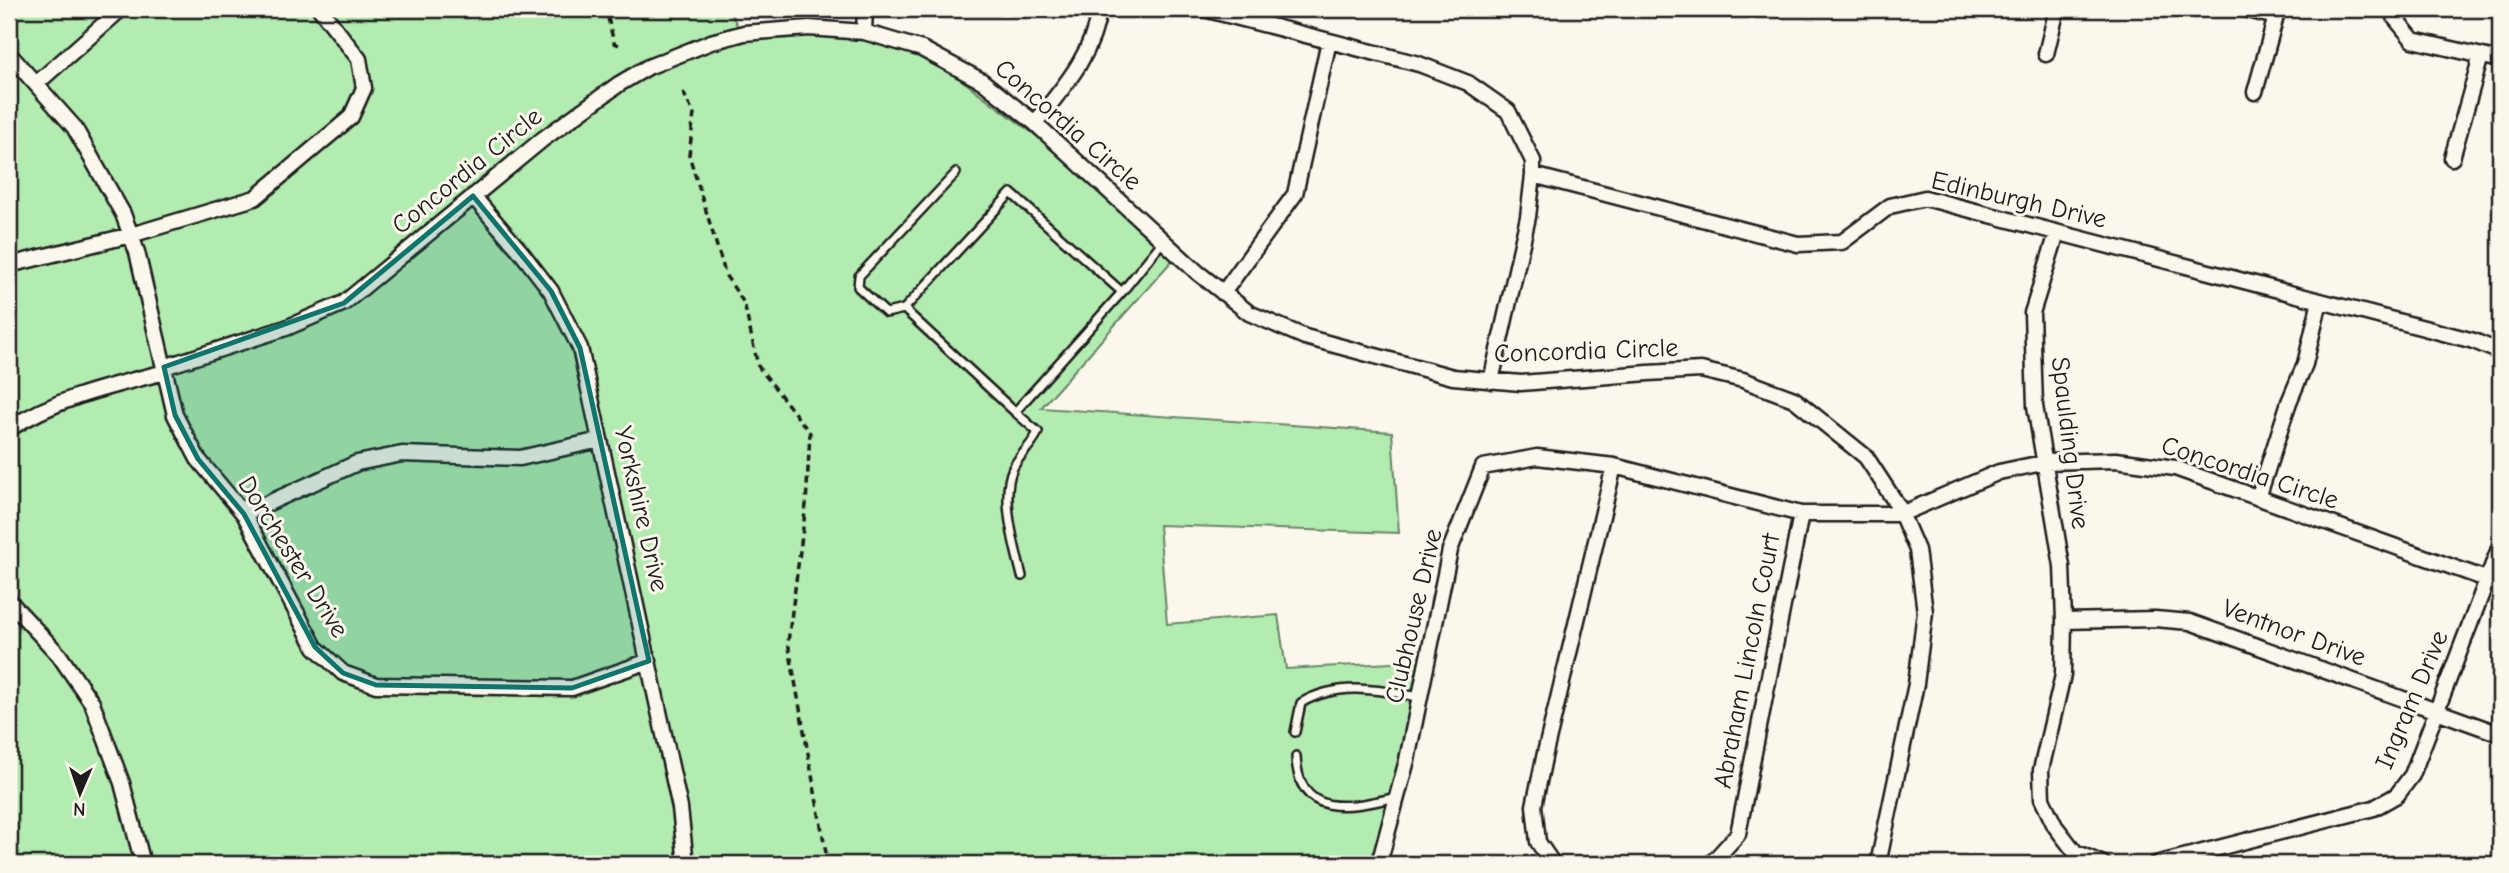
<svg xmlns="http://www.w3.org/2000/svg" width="2509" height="873" font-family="'Comic Neue',sans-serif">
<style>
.green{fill:#b2ecb0;stroke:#678466;stroke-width:2}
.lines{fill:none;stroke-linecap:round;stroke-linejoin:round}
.lane-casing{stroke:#1c1c1c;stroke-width:12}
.street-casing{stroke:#1c1c1c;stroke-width:19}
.path{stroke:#1c1c1c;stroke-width:3.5;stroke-dasharray:7 5;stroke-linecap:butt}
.lane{stroke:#fbf7ec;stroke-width:7}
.street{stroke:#fbf7ec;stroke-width:14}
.marked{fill:#0f766e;fill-opacity:0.2;stroke:#0f766e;stroke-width:5;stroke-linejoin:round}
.labels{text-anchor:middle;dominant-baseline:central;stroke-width:6;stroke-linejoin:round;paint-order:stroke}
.street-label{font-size:26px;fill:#1c1c1c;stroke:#fbf7ec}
</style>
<rect width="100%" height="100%" fill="#fbf7ec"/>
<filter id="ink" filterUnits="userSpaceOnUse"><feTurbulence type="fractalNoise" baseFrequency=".0143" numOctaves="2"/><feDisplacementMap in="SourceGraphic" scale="14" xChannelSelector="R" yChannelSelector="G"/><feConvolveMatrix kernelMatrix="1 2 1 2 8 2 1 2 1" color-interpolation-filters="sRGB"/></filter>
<g filter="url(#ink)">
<path class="green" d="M9,9H729L739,29L908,40L1126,203L1178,254L1041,408L1392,432L1399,533L1159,525L1167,624L1278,615L1286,669L1426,661L1374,864H9Z"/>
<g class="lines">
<g class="lane-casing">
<path id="lane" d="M1122,292L1011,193L904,309L1015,412L1122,292L1163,241
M904,309L886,313L858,287L859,276L956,173
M1015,412L1038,432C1032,446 1019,455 1013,468C1000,496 1015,548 1022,576
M1295,732L1301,703C1339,681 1378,690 1419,697
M1296,756C1298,821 1352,807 1397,797"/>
</g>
<g class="street-casing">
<path id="street" d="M1204,9L1419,64L1468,83L1508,111L1533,161V175L1528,217L1491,381
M2244,9L2276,17
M2394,9L2395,18L2413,40L2500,60
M864,32L865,9
M9,54L74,127L123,214L137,252L175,415L198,459L244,514L315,647L343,673L376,685L572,688L649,661
M2046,54L2057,9
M36,84L121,9
M2255,92L2278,9
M1035,123C1062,89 1094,54 1099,9
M2452,158L2481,56
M1533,175L1798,244L1842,242L1890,206L1925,198L2474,341L2500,352
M473,196L521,252L551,291L580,348L680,808L686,864
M2057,233L2032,313L2035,406L2062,566L2064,621L2063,675L2041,770L2042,799L2055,826L2075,852L2103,864
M9,265L131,235L255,198L351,117L364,88L359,59L320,9
M1223,293L1295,194L1329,41
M164,367L286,328L344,303L543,139L619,84L648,67L711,42L744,33L809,28L864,32L922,49L982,81L1035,123L1197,272L1249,313L1305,337L1453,377L1521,383L1648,373L1701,370L1743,380L1794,399L1866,457L1898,506L1917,550L1925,612L1916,684L1878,864
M9,429C56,398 111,386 165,372
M2258,498L2289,402L2305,364L2320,301
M244,514L357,463L402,454L520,458L600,440
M9,601L59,655L92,703L122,783L143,864
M2064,621L2155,619L2190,622L2500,734
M1375,864L1380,860L1407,760L1450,550L1483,467L1537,457L1614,466L1801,514H1901L1999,472L2047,462L2116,460L2175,468L2500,584
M1553,864L1538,842L1534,806L1545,753L1614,466
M1711,864L1738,834L1801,514
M2156,864L2374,808L2397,795L2412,775L2500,546"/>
</g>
<path class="path" d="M619,45L614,43L608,18L621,9
M683,92L694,114L689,155L726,276L744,303L758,366L810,433L806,505L788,642L828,864"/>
<use href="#lane" class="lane"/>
<use href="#street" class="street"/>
</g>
</g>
<path class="marked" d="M473,196L551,291L580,348L649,661L572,688L376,685L343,673L315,647L244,514L198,459L175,415L164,367L344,303Z"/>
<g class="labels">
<g class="street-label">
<text transform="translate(1068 125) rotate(41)">Concordia Circle</text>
<text transform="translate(467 171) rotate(-39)">Concordia Circle</text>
<text transform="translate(2019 200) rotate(13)">Edinburgh Drive</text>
<text transform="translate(1586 351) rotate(-2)">Concordia Circle</text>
<text transform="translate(2070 443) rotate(83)">Spaulding Drive</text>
<text transform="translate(2250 473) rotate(18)">Concordia Circle</text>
<text transform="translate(641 509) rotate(77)">Yorkshire Drive</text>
<text transform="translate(293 557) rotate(58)">Dorchester Drive</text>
<text transform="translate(1414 616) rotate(-77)">Clubhouse Drive</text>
<text transform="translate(2294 633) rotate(20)">Ventnor Drive</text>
<text transform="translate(1747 661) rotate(-79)">Abraham Lincoln Court</text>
<text transform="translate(2412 700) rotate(-67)">Ingram Drive</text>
</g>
</g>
<rect width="2509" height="873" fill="none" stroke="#fbf7ec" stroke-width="35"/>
<rect x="18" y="18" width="2474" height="838" fill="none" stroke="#1c1c1c" stroke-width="2.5" filter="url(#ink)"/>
<g transform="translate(80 793) rotate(182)" stroke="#fbf7ec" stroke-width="5" paint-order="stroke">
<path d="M0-5L12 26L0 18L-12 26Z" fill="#1c1c1c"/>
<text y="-10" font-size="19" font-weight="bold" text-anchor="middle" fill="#1c1c1c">N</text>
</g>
</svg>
